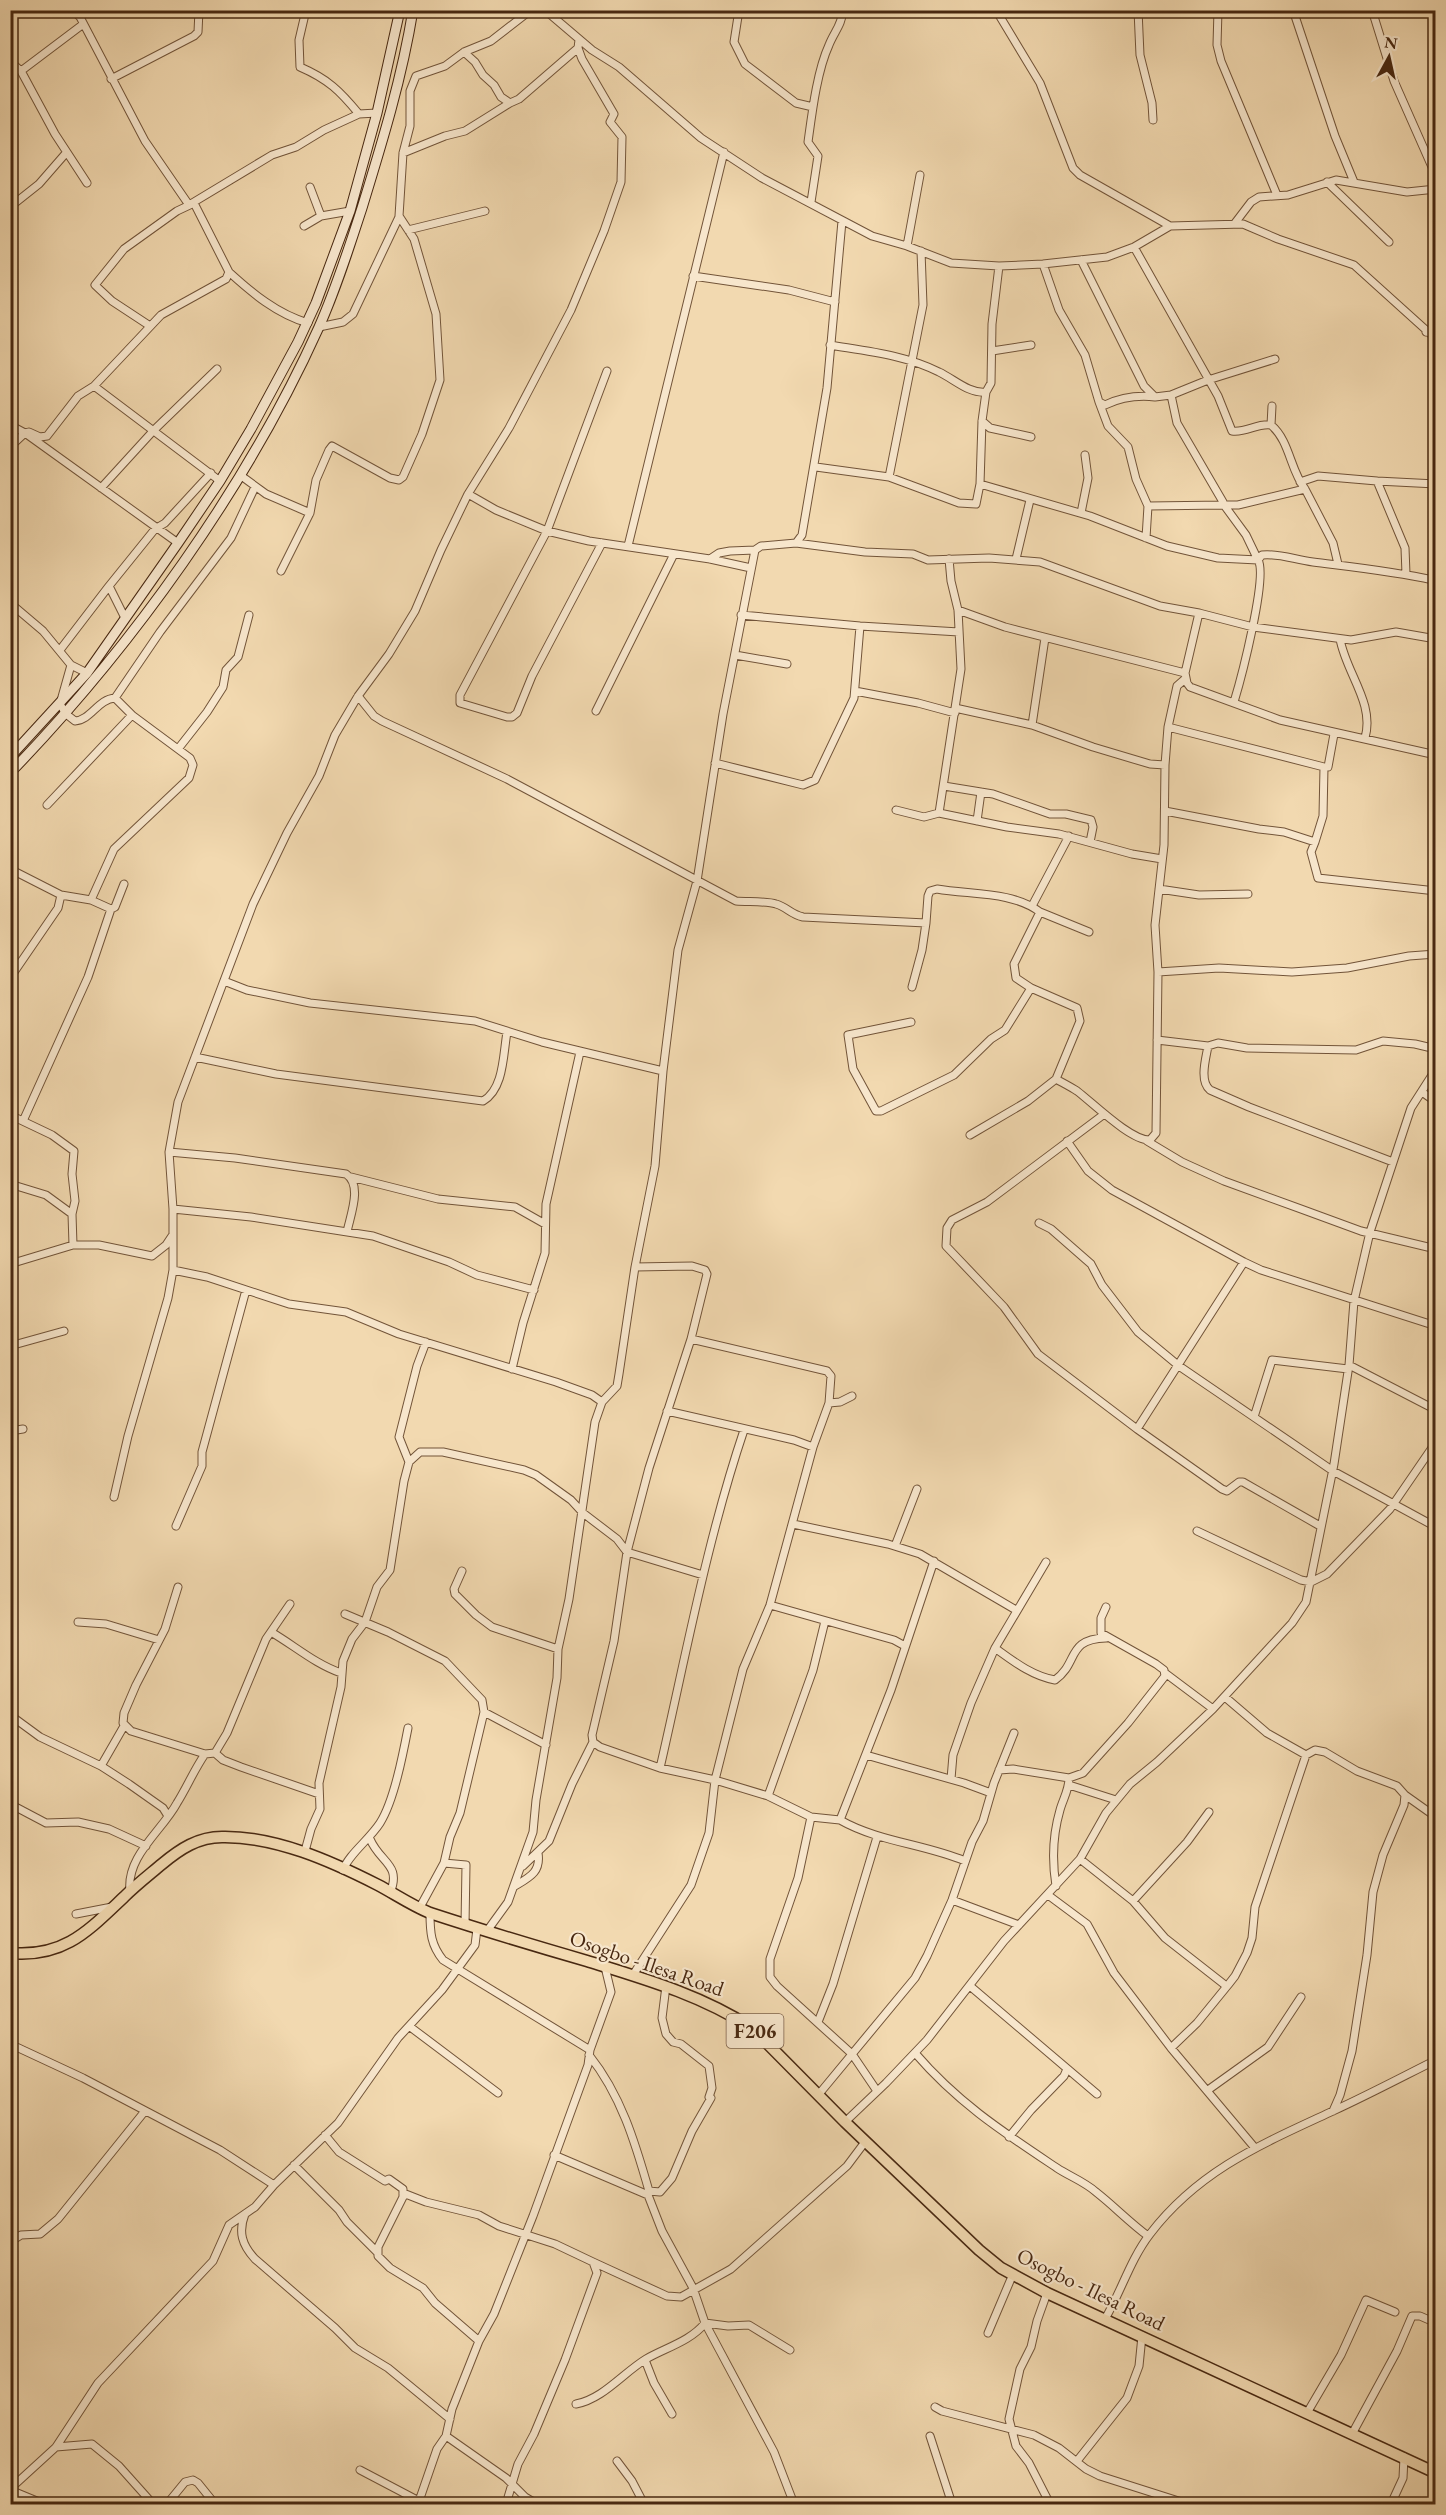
<svg xmlns="http://www.w3.org/2000/svg" width="1446" height="2515" font-family="'EB Garamond',serif">
<style>
.lines{fill:none;stroke-linecap:round;stroke-linejoin:round}
.street-casing{stroke:#725439;stroke-width:9}
.secondary-casing{stroke:#482811;stroke-width:11}
.primary-casing{stroke:#482811;stroke-width:13}
.street{stroke:#f7e6cc;stroke-width:7}
.secondary{stroke:#f7e6cc;stroke-width:9}
.primary{stroke:#f2d9b0;stroke-width:10}
.labels{text-anchor:middle;dominant-baseline:central;stroke-width:4.5;stroke-linejoin:round;paint-order:stroke}
.shield{fill:#f7e6cc;stroke:#7c6149;stroke-width:1.5}
.shield-label{font-size:20px;font-weight:bold;fill:#482811}
.street-label{font-size:21px;fill:#482811;stroke:#f7e6cc}
</style>
<rect width="100%" height="100%" fill="#f2d9b0"/>
<filter id="stains"><feTurbulence type="fractalNoise" baseFrequency=".00333" numOctaves="4"/><feColorMatrix values="0 0 0 0 .2 0 0 0 0 .09 0 0 0 0 .02 0 0 0 .5 -.17"/></filter>
<radialGradient id="worn" r=".72"><stop offset=".6" stop-color="#630" stop-opacity="0"/><stop offset="1" stop-color="#630" stop-opacity=".3"/></radialGradient>
<g class="lines">
<g class="street-casing">
<path id="street" d="M73,10L80,17L145,141L189,205L272,155L296,147L324,130L359,114L377,113
M306,10L299,40L300,67C328,79 340,91 359,114
M545,10L592,50L619,67L701,138L762,178L872,236L907,246L951,263L999,266L1043,264L1107,257L1134,247L1170,226L1243,224L1278,239L1354,265L1436,339
M739,10L734,42L745,64L796,103L813,107
M996,10L1040,83L1073,168L1080,175L1170,226
M1138,10L1140,55L1152,103L1153,120
M1218,10L1217,45L1221,61L1277,195
M1293,10L1335,136L1354,182
M1372,10L1394,81L1436,176
M464,52L475,62L483,75L494,85L501,97L510,103L519,99L578,48
M10,61L21,71L55,134L87,183
M21,71L82,25
M111,79L194,36L198,32L199,10
M403,153L445,136L465,131L510,103
M1327,182L1389,242
M310,187L321,216
M811,202L818,156L808,142C812,113 817,71 829,45C834,32 842,25 843,10
M10,207L39,184L66,153
M1235,223L1251,202L1259,197L1288,195L1336,180L1407,192L1436,189
M304,226L321,216L350,211
M408,230L485,211
M907,246L920,175
M1134,247L1218,396L1232,431C1246,433 1257,423 1271,425
M1081,260L1144,386L1155,397L1171,395L1177,423L1223,502L1224,505L1148,506L1146,538
M1043,264L1059,310L1085,355L1099,402L1105,405C1122,397 1137,395 1155,397
M229,272C252,293 277,314 308,323
M693,276L789,290L835,302
M150,326L112,301L95,285L124,249L177,211L194,203L229,272L226,279L161,315L94,386L78,396L47,436L40,437L29,432L25,433L178,543
M319,327L343,322L353,314L399,217
M1426,332L1436,327
M830,345C866,351 906,355 939,372C954,379 969,394 986,392L991,383L992,324L999,266
M992,351L1031,345
M94,386L220,481
M1171,395L1208,380L1275,359
M1099,402L1108,426L1128,447L1136,479L1148,506
M1272,406L1271,425C1290,441 1290,470 1305,489L1238,505H1224L1246,535L1258,560L1262,555C1280,553 1295,560 1313,562C1353,567 1393,571 1433,580
M982,421L990,428L1031,437
M10,425L25,433L10,447
M816,467L889,477L959,503L976,504L980,484L1090,516L1167,546L1218,558L1258,560C1268,576 1241,679 1234,702
M240,475L266,494L310,513L281,571
M889,477L923,305L921,251
M1377,481L1436,484
M1300,482L1318,476L1377,481L1405,548L1406,574
M980,484L982,421L986,392
M101,488L154,430L217,369
M1305,489L1333,543L1338,564
M468,494L496,510L547,531L589,541L710,559L751,568
M310,513L316,480L329,450L332,446L390,478L399,480L403,477L422,434L440,380L436,314L414,239L399,216L403,153L410,126V91L416,76L445,66L464,52L491,41L531,10
M1081,513L1088,478L1085,455
M602,543L532,676L517,713L512,717H507L460,703V695L547,531L607,371
M796,543L865,552L913,554L928,560L989,558L1040,562L1160,606L1199,613L1253,627L1351,640L1396,632L1436,639
M628,546L724,152
M710,559L719,553L730,551L755,550L761,546L796,543L802,535L827,388L842,221
M1016,559L1030,500
M10,603L43,631L71,665L87,673
M958,610L1005,627L1185,673
M1199,613L1185,673L1187,683L1190,687L1280,720L1436,755
M741,615L860,626L959,632
M125,618L109,586L155,529L165,523L211,473
M1340,639C1346,673 1375,703 1365,738
M60,650L109,586
M735,655L787,664
M71,665L60,704L66,714L75,721C91,720 98,699 115,698L132,715
M855,691L918,703L955,713
M358,696L374,716L382,721L507,779L736,901C748,902 767,901 776,904C787,907 790,914 803,917L926,923L928,896L930,891L937,889C970,895 1012,891 1040,912L1014,964L1016,978L1031,988L1077,1008L1080,1021L1056,1079
M115,698L160,632L231,538L255,487
M955,708L1032,725L1093,747L1150,764L1165,765
M596,711L674,554
M1032,725L1045,638
M1168,727L1324,767H1328L1334,734
M178,749L207,712L223,687L226,670L238,657L249,615
M715,763L803,785L815,780L854,698L860,626
M944,786L993,794L1050,814H1066L1091,820L1093,827L1090,842
M47,805L132,715L190,758L193,765L189,778L114,849L91,900
M896,810L924,817L939,813L961,669L958,610L951,581L949,559
M1165,811L1259,829L1284,832L1315,842L1323,816L1324,767
M939,813L1007,827L1059,834L1132,854L1162,859
M977,821L981,792
M1315,842L1311,852L1318,878L1436,891
M10,869L61,895L58,908L10,978
M1159,889L1199,895L1248,894
M61,895L91,900L111,909
M1032,906L1069,836
M1040,912L1089,932
M1158,972L1219,968L1292,972L1347,968L1409,956L1436,954
M224,981L247,990L310,1003L475,1021L542,1042L663,1071
M912,987L922,950L926,923
M911,1022L848,1035L853,1069L876,1111H881L954,1075L991,1039L1005,1030L1031,988
M1157,1040L1208,1046C1206,1058 1199,1081 1210,1090L1249,1107L1393,1162
M1208,1046L1218,1043L1247,1048L1356,1050L1383,1041L1415,1044L1436,1049
M195,1057L276,1074L483,1101C504,1089 503,1055 507,1032
M1422,1092L1436,1102
M10,1115L52,1135L74,1151L72,1174L75,1201L72,1214L73,1245
M1103,1115L987,1202L952,1220L947,1228L946,1246L1004,1307L1038,1354L1137,1429L1222,1489L1227,1491L1239,1482H1243L1320,1526
M23,1121L88,977L111,909L115,907L124,884
M970,1135L1028,1101L1056,1079C1063,1083 1071,1087 1077,1091C1093,1103 1131,1141 1150,1140L1156,1133L1158,972L1155,925L1164,845L1165,765L1168,727L1177,686L1185,679
M1067,1141L1088,1171L1112,1190L1244,1262L1261,1270L1436,1326
M1147,1141L1182,1162L1224,1181L1301,1209L1361,1231L1436,1249
M169,1152L235,1158L346,1174C363,1185 350,1216 347,1232
M351,1177L438,1199L515,1207L545,1224
M10,1184L46,1195L72,1214
M173,1209L251,1217L373,1236L449,1262L477,1275L534,1290
M1039,1223L1051,1229L1091,1264L1102,1285L1138,1332L1179,1366L1333,1471L1436,1527
M10,1264L73,1245H99L152,1256L166,1245L172,1236
M635,1267L692,1266L705,1270L707,1274L691,1339L827,1371L831,1376L829,1403
M173,1270L207,1277L289,1304L346,1312L399,1334L556,1382L592,1395L602,1402
M10,1346L64,1331
M1349,1365L1436,1410
M512,1369L523,1323L545,1253L546,1204L580,1052
M667,1411L794,1440L813,1447
M1254,1417L1272,1360L1348,1369
M1137,1429L1244,1262
M10,1431L23,1429
M409,1462L399,1437L417,1366L426,1342
M114,1497L128,1436L168,1298L173,1270V1209L169,1152L178,1102L253,904L287,833L319,776L335,735L358,696L389,654L415,611L441,550L468,494L509,428L571,310L604,231L621,182L622,137L610,122L614,114L582,59L578,48L579,40
M793,1524L888,1544L920,1554L1016,1610
M176,1526L202,1466V1452L246,1290
M1197,1531L1301,1580L1311,1582L1327,1574L1390,1509L1436,1442
M895,1546L917,1489
M462,1571L454,1589L455,1594L476,1615L492,1627L558,1649
M178,1587L165,1629L136,1685L124,1713L123,1723L131,1731L205,1754L215,1753L227,1733L266,1639L290,1604
M770,1605L894,1640L905,1646
M345,1614L388,1632L445,1661L482,1700L484,1712L460,1813L450,1837L444,1863L419,1909
M78,1622L106,1624L159,1640
M271,1632C295,1646 315,1664 341,1673
M995,1648C1013,1661 1032,1676 1055,1680C1079,1663 1066,1639 1106,1638
M1165,1673L1213,1709
M1225,1697L1267,1733L1306,1755L1315,1750L1325,1752L1357,1771L1397,1786L1405,1795L1404,1805L1383,1855L1373,1892L1367,1955L1352,2051L1340,2095L1333,2111
M484,1712L546,1745
M10,1715L40,1737L101,1766L129,1784L163,1808L168,1816
M593,1742L600,1747L660,1768L715,1780L768,1796L811,1817L840,1820L891,1690L934,1561
M215,1753L223,1760L241,1767L319,1794
M866,1755L964,1783L991,1793
M101,1766L124,1726
M660,1768C686,1655 707,1540 744,1430
M999,1770L1013,1769L1069,1778L1083,1773L1128,1723L1165,1676L1164,1670L1156,1664L1101,1633V1618L1106,1607
M951,1779L953,1755L971,1703L995,1648L1046,1562
M1069,1785L1116,1800
M1405,1795L1436,1817
M768,1796L813,1670L825,1621
M10,1804L46,1823L78,1822L109,1829L146,1846
M811,1817L798,1878L770,1959V1977L777,1986L852,2054L877,2091
M840,1820C879,1842 924,1844 965,1861
M370,1839C380,1863 402,1864 390,1893
M305,1851L311,1829L320,1809L319,1783L341,1687L343,1661L352,1639L365,1622L377,1587L390,1570L404,1481L409,1462L420,1452H443L524,1470L536,1475L571,1500L583,1513L617,1539L627,1552L703,1575
M1080,1859L1133,1901L1165,1938L1225,1985H1228L1235,1976L1247,1953L1252,1938L1255,1907L1306,1755
M444,1863L466,1865L465,1925
M523,1866L549,1841L572,1784L593,1742L592,1735L614,1641L627,1552L649,1468L691,1339
M343,1870C349,1854 369,1840 380,1823C394,1801 403,1754 408,1728
M515,1886C530,1877 541,1872 538,1853
M1056,1886C1052,1861 1053,1834 1060,1810C1063,1799 1069,1790 1069,1778
M130,1891C126,1856 162,1831 177,1803C187,1787 194,1770 205,1754
M1048,1895L1087,1924L1114,1973L1171,2048L1255,2148
M952,1900L1019,1925
M1133,1901L1187,1842L1209,1812
M430,1913C430,1933 431,1945 443,1960L590,2050
M76,1914L112,1907
M487,1931L508,1902L533,1832L536,1800L557,1678L558,1649L569,1599L595,1422L602,1402L617,1386L619,1374L635,1267L655,1166L663,1071L678,950L697,881L723,714L755,550
M633,1975L691,1885L709,1833L715,1780L743,1669L770,1605L813,1447L829,1403L840,1402L852,1396
M970,1986L1097,2094
M818,2022L833,1984L877,1837
M409,2026L498,2093
M10,2044L83,2078L220,2150L274,2185
M1171,2048L1197,2023L1228,1985
M915,2053C958,2103 1003,2132 1057,2168C1069,2176 1085,2182 1096,2192C1114,2206 1129,2222 1148,2236
M589,2055C621,2095 635,2142 649,2191L648,2195L662,2231L693,2288L705,2323L774,2452L794,2504
M1208,2090L1268,2047L1301,1997
M819,2094L915,1978L927,1956L952,1900L972,1842L983,1821L994,1783L1014,1733
M845,2122L886,2083L927,2040L1004,1941L1080,1859L1106,1813L1130,1784L1157,1762L1213,1709L1292,1623L1306,1602L1334,1464L1349,1365L1354,1301L1370,1232L1411,1108L1436,1069
M325,2135L339,2152L385,2181L389,2179L403,2189V2197L378,2247V2256L390,2268L423,2288L435,2303L479,2341L452,2409L446,2436L506,2478L525,2497L537,2504
M1009,2137L1031,2110L1064,2076L1067,2069
M554,2155L648,2195
M294,2165L339,2210L347,2222L377,2252
M649,2191L660,2192L672,2178L692,2131L711,2098L709,2097L712,2088L709,2066L681,2044L673,2042L666,2034L662,2018L666,1986
M403,2193L426,2202L479,2215L499,2226L555,2244L593,2262L597,2273L565,2360L534,2434L518,2464L506,2504
M245,2214C238,2232 242,2245 255,2259L335,2328L355,2348L388,2368L450,2419
M10,2242L21,2235L40,2234L58,2219L145,2111
M593,2262L667,2296L681,2297L731,2269L847,2166L865,2142
M1047,2293L1037,2321L1031,2347L1020,2369L1009,2419L1016,2446L1029,2463L1050,2504
M1105,2319C1121,2292 1130,2260 1150,2234C1199,2170 1262,2144 1333,2111C1368,2095 1402,2077 1436,2060
M988,2333L1013,2274
M479,2341L494,2314L533,2216L588,2065L590,2050L611,1992L605,1967
M645,2360L654,2383L672,2414
M576,2404C603,2399 623,2373 646,2359C665,2348 691,2341 705,2323L728,2326L749,2325L790,2350
M935,2407L942,2411L1034,2435L1059,2448L1086,2469L1100,2476L1188,2504
M1307,2413L1341,2355L1366,2300L1395,2312
M1352,2434L1397,2351L1412,2316H1420L1436,2323
M930,2436L952,2504
M56,2447L92,2444L119,2466L153,2504
M617,2461L632,2481L644,2504
M1077,2461L1127,2398L1139,2366L1142,2336
M360,2470L419,2501
M10,2489L56,2447L98,2383L213,2261L229,2225L255,2207L274,2185L338,2123L398,2038L442,1990L475,1945L477,1929
M10,2490L44,2504
M167,2504L185,2482L193,2480L198,2483L215,2504
M418,2504L437,2449L446,2436
M1391,2504L1403,2478L1404,2457"/>
</g>
<g class="secondary-casing">
<path id="secondary" d="M10,757L87,673L178,543L220,481L251,429L298,342L316,303L350,211L377,113L400,10
M10,773C131,648 247,487 319,327C336,289 349,248 362,208C382,143 402,78 413,10"/>
</g>
<g class="primary-casing">
<path id="primary" d="M10,1953C64,1958 88,1931 124,1897C136,1885 149,1875 162,1864C180,1849 198,1837 222,1837C275,1836 331,1861 378,1885C395,1894 411,1905 430,1913C482,1930 535,1946 587,1961C645,1979 701,1995 752,2028L845,2122L979,2250L1001,2268L1047,2293L1436,2473"/>
</g>
<use href="#street" class="street"/>
<use href="#secondary" class="secondary"/>
<use href="#primary" class="primary"/>
</g>
<g class="labels">
<rect class="shield" x="726.5" y="2014" width="57" height="34" rx="4.5"/>
<g class="shield-label">
<text x="755" y="2031">F206</text>
</g>
<g class="street-label">
<text transform="translate(647 1963) rotate(19)">Osogbo - Ilesa Road</text>
<text transform="translate(1091 2289) rotate(26)">Osogbo - Ilesa Road</text>
</g>
</g>
<rect width="1446" height="2515" fill="none" stroke="#f2d9b0" stroke-width="36"/>
<rect x="12" y="12" width="1422" height="2491" fill="none" stroke="#482811" stroke-width="3"/>
<rect x="18" y="18" width="1410" height="2479" fill="none" stroke="#482811" stroke-width="1.5"/>
<g transform="translate(1389 57) rotate(8)" stroke="#f7e6cc" stroke-width="4.5" paint-order="stroke">
<path d="M0-4.5L10 22L0 15L-10 22Z" fill="#482811"/>
<text y="-9" font-size="16" font-weight="bold" text-anchor="middle" fill="#482811">N</text>
</g>
<rect width="100%" height="100%" filter="url(#stains)"/>
<rect width="100%" height="100%" fill="url(#worn)"/>
</svg>
